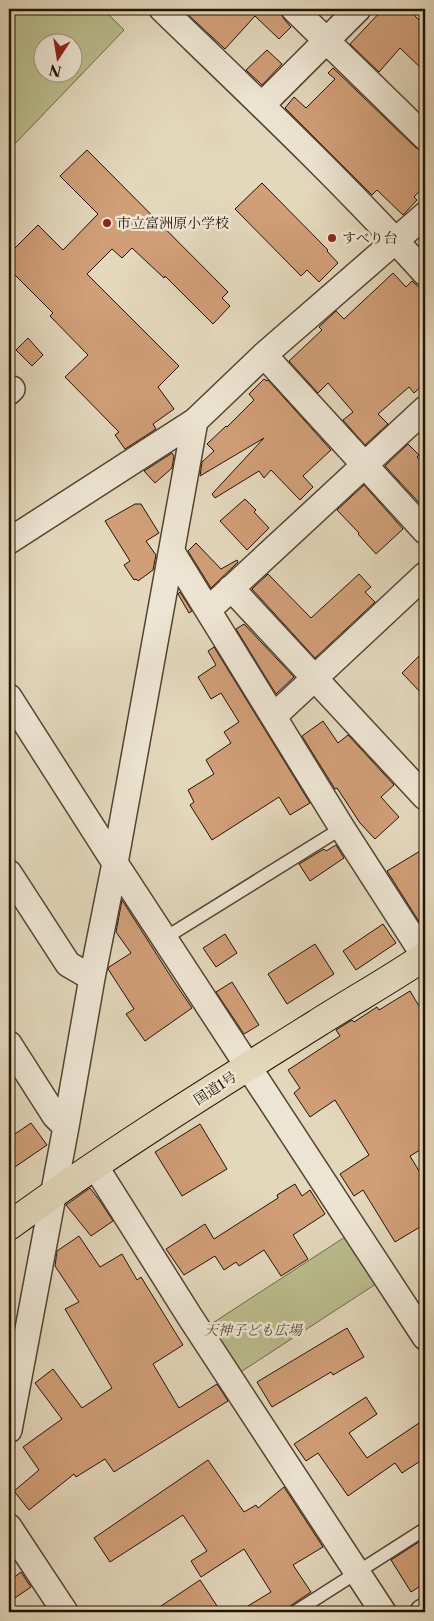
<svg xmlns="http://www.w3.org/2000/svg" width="434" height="1621" font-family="'Libre Caslon Text','Noto Serif JP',serif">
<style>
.green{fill:#babc8c;stroke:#6f6848;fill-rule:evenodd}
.building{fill:#d09e77;stroke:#241303}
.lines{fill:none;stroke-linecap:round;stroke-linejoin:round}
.service-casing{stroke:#544431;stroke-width:15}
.minor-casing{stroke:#544431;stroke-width:28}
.trunk-casing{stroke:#241303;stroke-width:30}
.service{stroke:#ede5d3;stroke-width:12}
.minor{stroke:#ede5d3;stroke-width:25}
.trunk{stroke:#e3d7bc;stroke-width:28}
.poi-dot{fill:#8f2418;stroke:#ede5d3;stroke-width:2}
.labels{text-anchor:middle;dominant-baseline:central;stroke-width:5;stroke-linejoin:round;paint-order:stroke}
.poi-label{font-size:14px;fill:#241303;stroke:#ede5d3;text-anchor:start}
.street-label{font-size:14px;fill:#241303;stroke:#ede5d3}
.park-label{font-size:14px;font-style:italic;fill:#584e33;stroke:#ede5d3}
</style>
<rect width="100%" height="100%" fill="#e3d7bc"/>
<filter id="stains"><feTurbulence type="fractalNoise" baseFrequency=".004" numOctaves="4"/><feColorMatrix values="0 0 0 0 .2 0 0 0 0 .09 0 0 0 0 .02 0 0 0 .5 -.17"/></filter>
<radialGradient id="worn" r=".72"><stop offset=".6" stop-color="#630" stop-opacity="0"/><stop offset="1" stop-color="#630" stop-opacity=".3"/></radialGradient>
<path class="green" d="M9,9H103L124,30L9,150ZM42,42H72V72H42Z
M348,1235L379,1282L236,1375L205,1328Z"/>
<path class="building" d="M182,9H280V13L284,19L291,27L279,39L255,16L225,49Z
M383,9H408L425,26V72L400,48L379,72L350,44Z
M267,50L282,64L262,85L246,70Z
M333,68L415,147L421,151H425V185L414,197L417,200L403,215L377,190L372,195L285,108L294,97L306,108L335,79L328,73Z
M87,150L228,292L222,298L230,306L213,324L165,276L164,278L132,248L122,258L112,249L87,274L179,366L158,387L174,409L153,424L156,429L125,449L115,435L119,432L65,377L88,355L50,316L53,313L9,269V254L38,225L63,250L98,214L60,176Z
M262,183L322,244L328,250L327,251L338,263L319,282L307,270L301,276L235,209Z
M393,273L406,287L412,281L425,293V383L414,393L409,387L378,414L388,424L365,445L343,420L353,412L328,383L318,393L289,361L322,330L319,327L336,311L344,319Z
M28,338L43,355L32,366L16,350Z
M264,379L267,381L268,380L331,450L303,476L313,487L300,500L271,470L264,478L259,471L215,498L212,494L264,438L200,476L202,462L214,451L207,444L226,426L227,427L254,400L249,394Z
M408,444L419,455L417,457L425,466V509L385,466Z
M172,453L174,456L172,468L155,483L144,471Z
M364,485L403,529L376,554L358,534L359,533L337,510Z
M245,499L256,510L254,512L269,528L247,550L220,521Z
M135,504H141L159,533L146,541L156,555L153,570L138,581L136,579L134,580L124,565L130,561L105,521Z
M196,543L221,569L237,560L238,562L211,588L188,551Z
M268,574L311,618L359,574L371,587L365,592L375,602L315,658L252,589Z
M180,592L192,611L189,613L178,594Z
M244,624L294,677L276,694L236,629Z
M214,647L310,803L290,815L279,797L212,840L190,805L194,802L188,790L214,774L206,760L231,743L224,732L239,722L221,693L211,699L198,677L216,665L208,651Z
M425,650V697L402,673Z
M323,721L338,743L348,735L394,785L381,797L399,817L375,839L360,823L337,788L335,789L302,736Z
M336,845L344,858L310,881L299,864L324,849L326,851Z
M425,848V931L387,871Z
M122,900L173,980L192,1008L145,1041L126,1014L134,1009L108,969L109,967L131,953L116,932Z
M383,924L396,943L356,970L343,951Z
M225,934L237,953L216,967L203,948Z
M315,944L334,974L287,1004L268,974Z
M232,982L259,1025L244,1034L216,992Z
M410,991L425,1016V1147L410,1156L425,1181V1224L395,1242L363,1190L354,1196L340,1174L369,1155L335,1100L310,1117L294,1093L300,1088L288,1070L340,1036L336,1030L352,1020L354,1022L377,1007L379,1010Z
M31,1123L47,1145L9,1171V1138Z
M200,1124L227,1169L182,1196L155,1152Z
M295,1184L302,1196L310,1190L325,1214L293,1235L308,1259L281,1276L264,1250L239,1266L236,1262L224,1270L215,1256L184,1275L166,1249L205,1224L214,1239L278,1198L277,1195Z
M90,1188L100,1201L113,1221L91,1236L66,1205Z
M79,1236L100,1267L122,1254L137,1280L141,1277L183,1345L153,1364L179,1408L217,1384L228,1401L114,1472L105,1459L76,1477L74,1474L29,1510L14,1491L39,1470L23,1447L62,1419L35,1383L53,1369L82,1408L112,1388L65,1309L79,1302L55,1266L57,1251Z
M347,1328L364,1357L333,1375L331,1372L272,1407L257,1382Z
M366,1397L377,1414L349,1433L367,1458L425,1419V1458L402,1473L395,1463L348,1496L318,1453L306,1461L294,1444Z
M208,1460L244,1512L256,1505L258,1508L284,1487L323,1547L293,1565L311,1592L281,1612H238L271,1592L244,1549L201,1577L191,1561L207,1551L183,1515L110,1562L94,1538Z
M425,1538V1583L411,1592L391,1560Z
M21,1572L31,1587L9,1602V1581Z
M200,1580L221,1612H152Z"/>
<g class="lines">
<g class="service-casing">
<path id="service" d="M165,938L342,828
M295,1612L425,1529"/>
</g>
<g class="minor-casing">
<path id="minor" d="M162,9C251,95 342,181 425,273
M294,9L425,137
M262,105L358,9
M264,355L425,531
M9,392L12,389
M9,541L195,421L264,355L425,215
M172,552L342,828L425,957
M231,588L425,797
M208,610L425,409
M9,697L115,863L425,1337
M274,716L425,575
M9,873L68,964L92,978
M9,1044L55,1116L66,1127
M95,1166L190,1317L383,1612
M9,1430L66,1127L92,978L115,863L195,421
M9,1527L65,1612
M423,1612L425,1611"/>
</g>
<g class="trunk-casing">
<path id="trunk" d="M9,1226C107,1154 212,1089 316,1024C352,1001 390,980 425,956"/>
</g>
<use href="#service" class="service"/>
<use href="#minor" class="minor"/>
<use href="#trunk" class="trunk"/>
</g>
<g class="poi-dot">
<circle cx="107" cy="223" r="5"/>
<circle cx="332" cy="238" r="5"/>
</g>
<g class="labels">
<g class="poi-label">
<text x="117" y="223">市立富洲原小学校</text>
<text x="342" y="238">すべり台</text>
</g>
<g class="street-label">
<text transform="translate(215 1088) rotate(-33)">国道1号</text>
</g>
<g class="park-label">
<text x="253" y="1330">天神子ども広場</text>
</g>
</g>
<rect width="434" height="1621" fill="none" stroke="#e3d7bc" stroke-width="30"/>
<rect x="10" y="10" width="414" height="1601" fill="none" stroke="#241303" stroke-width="2.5"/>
<rect x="15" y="15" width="404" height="1591" fill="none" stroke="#241303"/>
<g transform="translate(58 58) rotate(192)"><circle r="24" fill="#ede5d3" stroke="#9d9180"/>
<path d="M0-4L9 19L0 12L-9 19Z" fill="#8f2418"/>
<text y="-8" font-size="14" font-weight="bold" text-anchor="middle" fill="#241303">N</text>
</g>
<rect width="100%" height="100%" filter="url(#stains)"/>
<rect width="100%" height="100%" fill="url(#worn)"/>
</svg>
